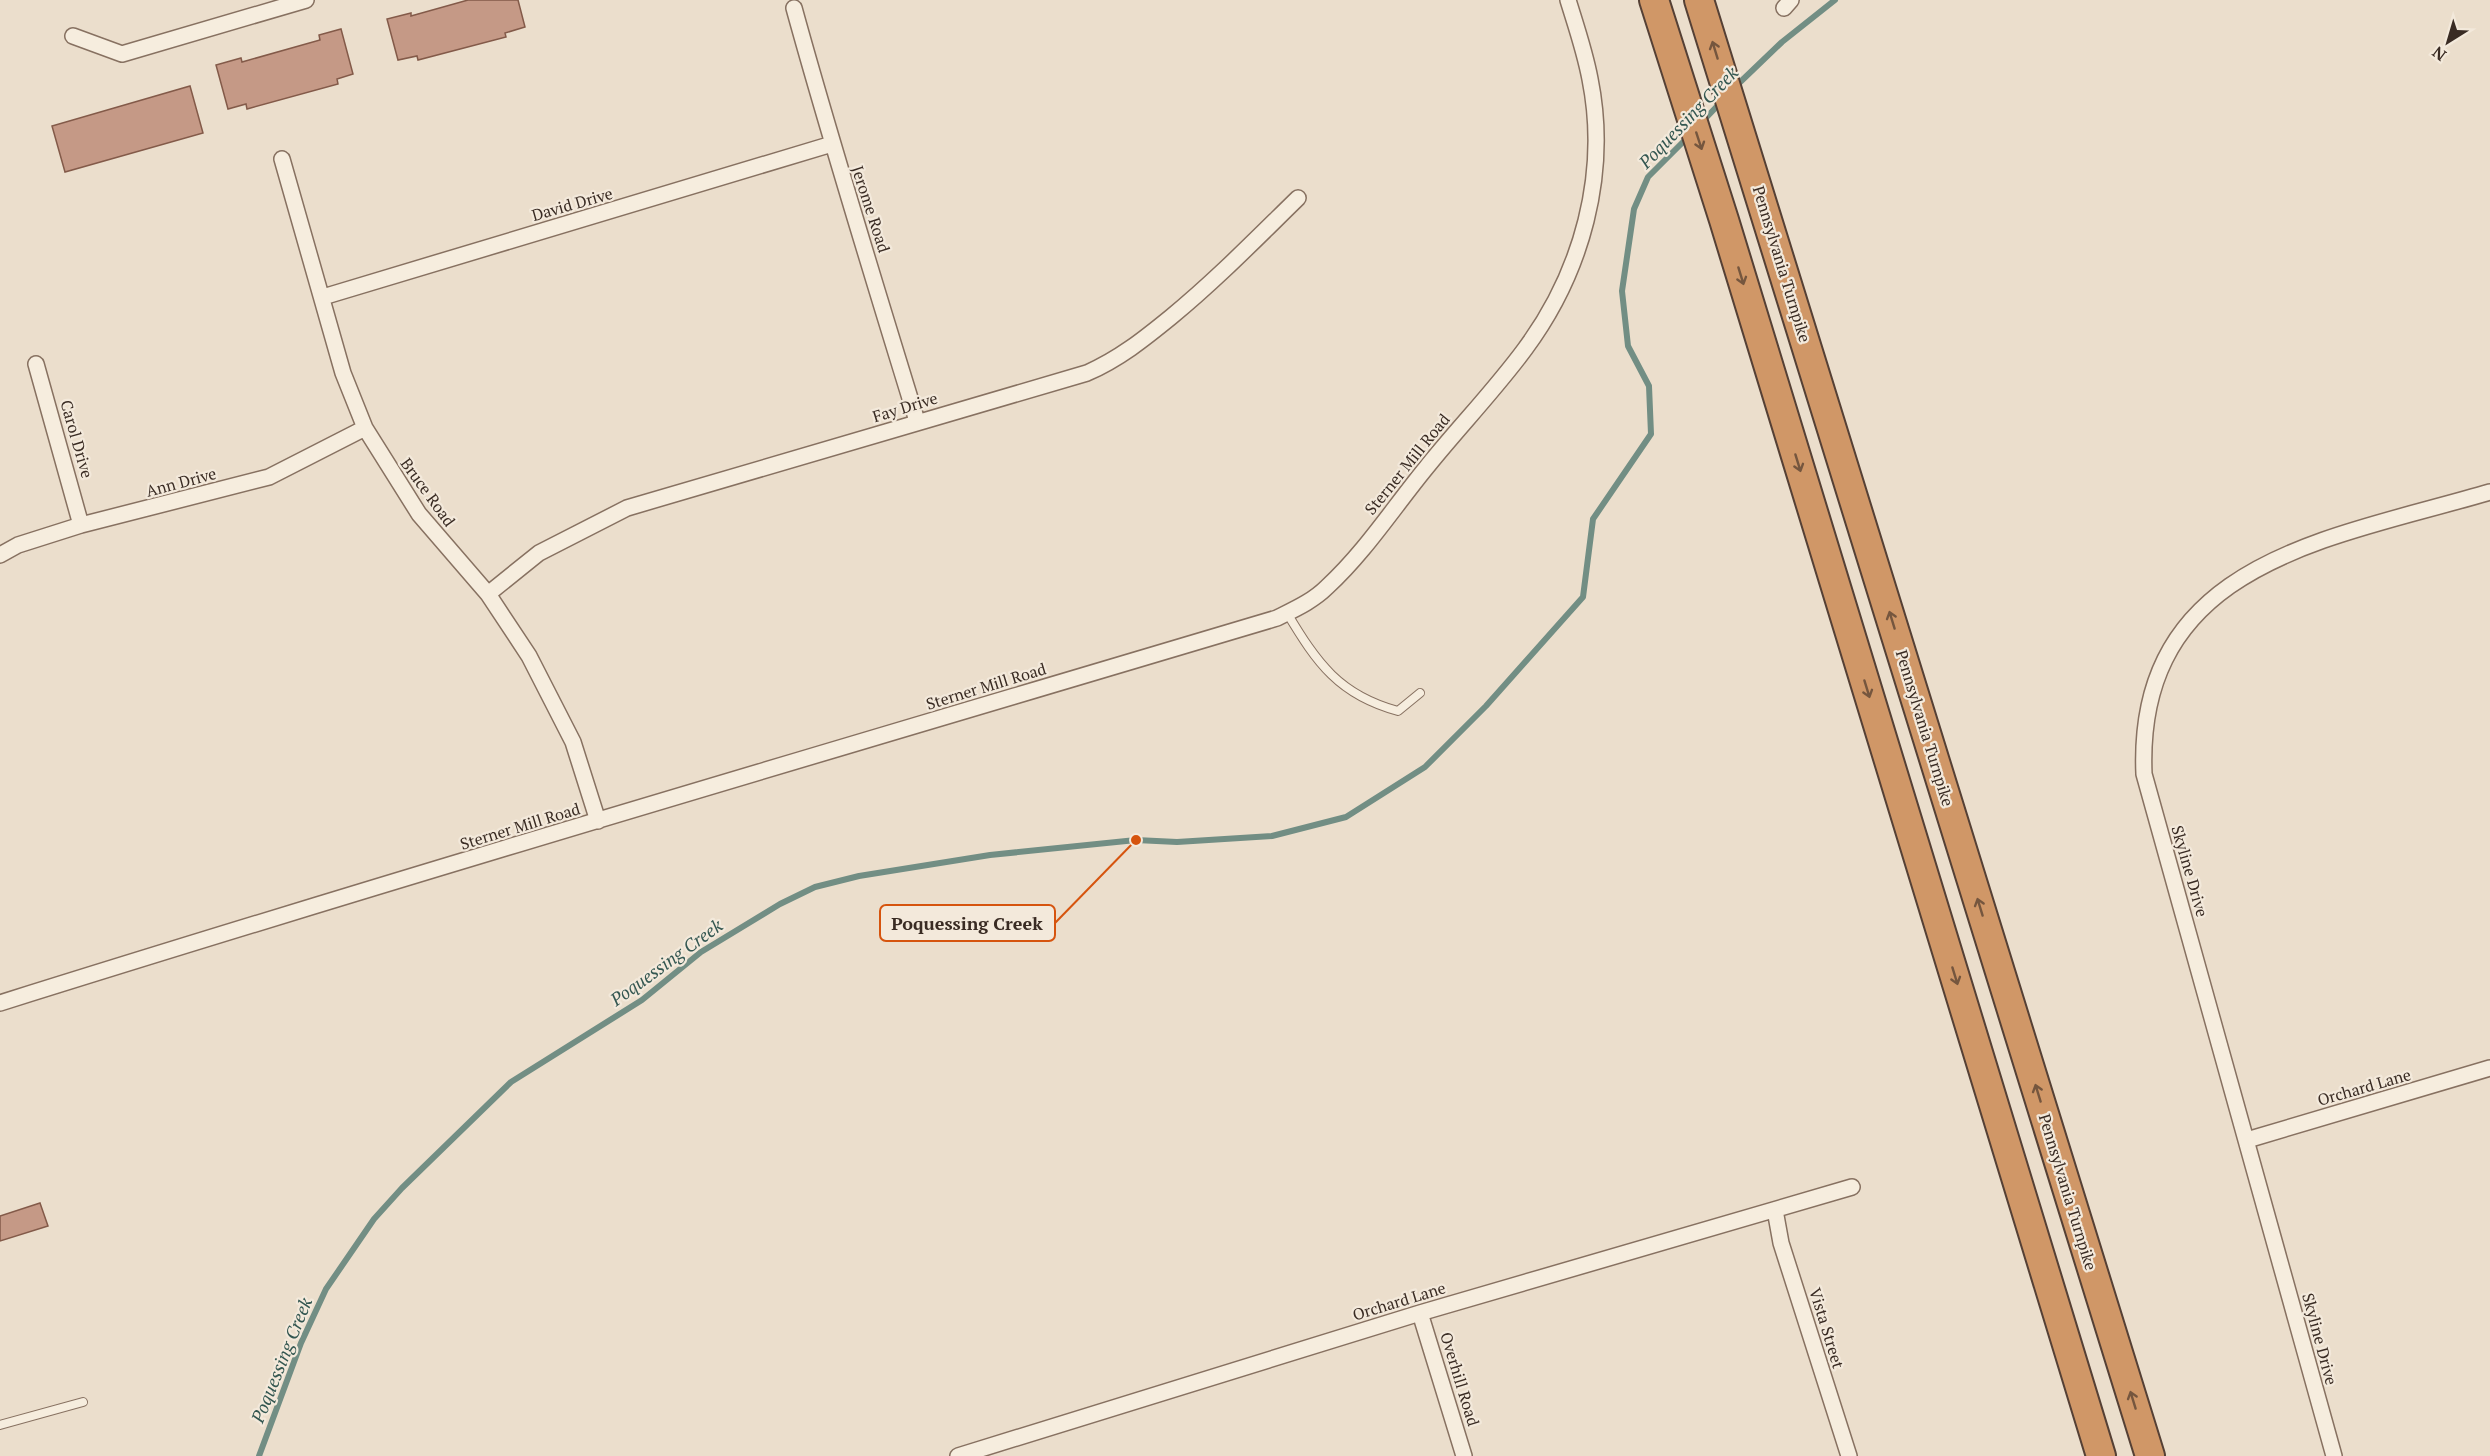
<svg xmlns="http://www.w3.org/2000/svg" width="2490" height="1456" font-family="'PT Serif',serif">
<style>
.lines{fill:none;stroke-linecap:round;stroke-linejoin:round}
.stream{stroke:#728e84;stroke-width:6}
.building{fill:#c59986;stroke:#835a49;stroke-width:1.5}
.lane-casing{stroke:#877161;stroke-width:10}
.street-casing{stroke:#877161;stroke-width:18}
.highway-casing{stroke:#554035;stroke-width:32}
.lane{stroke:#f6edde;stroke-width:8}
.street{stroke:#f6edde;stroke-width:15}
.highway{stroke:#d09767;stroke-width:28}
.oneway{stroke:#75563e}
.labels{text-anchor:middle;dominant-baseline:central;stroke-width:4.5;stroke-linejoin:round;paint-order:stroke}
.street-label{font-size:16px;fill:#392b23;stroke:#f3e9db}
.water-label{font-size:18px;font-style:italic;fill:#345751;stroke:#f3e9db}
.leader{fill:none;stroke:#d6540e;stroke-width:2}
.callout-dot{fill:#d6540e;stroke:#f3e9db;stroke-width:2}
.callout{fill:#f3e9db;stroke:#d6540e;stroke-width:2}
.callout-label{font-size:18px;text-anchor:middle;font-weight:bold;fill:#392b23}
</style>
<rect width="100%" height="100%" fill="#ebdecc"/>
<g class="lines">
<path class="stream" d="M1734,88L1782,42L1835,0
M1701,123L1723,100
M259,1456L301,1343L326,1289L374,1219L402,1188L511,1082L642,1000L701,952L780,904L815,887L859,876L990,855L1136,840L1177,842L1272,836L1346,817L1425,767L1486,706L1583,597L1593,519L1651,434L1649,386L1628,346L1622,291L1634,209L1648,177L1688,137"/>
</g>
<path class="building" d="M468,0H518L525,27L505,33L506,37L418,60L417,56L398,60L387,19L411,13V16Z
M341,29L353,74L337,79L338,84L247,109L246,104L228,109L216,65L241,58L242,62L320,40L319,35Z
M190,86L203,133L65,172L52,126Z
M40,1203L48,1226L0,1241V1216Z"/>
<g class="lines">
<g class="lane-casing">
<path id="lane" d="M1287,613C1317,663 1339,695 1398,711L1420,693
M0,1425L83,1402"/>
</g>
<g class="street-casing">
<path id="street" d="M794,8C832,146 875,284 917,421
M1784,8L1791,0
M73,36L122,54L306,0
M282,159L343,373L365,428L419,514L488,594L529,656L573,742L598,821
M323,297L832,144
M36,364L81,525
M0,555L18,545L81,525L269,477L365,428
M488,594L539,553L627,508L1087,373C1119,359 1144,339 1171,317C1216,280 1256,239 1298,198
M0,1003C424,870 851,745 1277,618C1295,609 1313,601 1327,587C1365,552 1394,507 1426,468C1458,428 1494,391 1525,349C1582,272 1609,174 1590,79C1585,52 1576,26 1568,0
M2247,1140L2490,1068
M1775,1210L1781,1243L1849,1456
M1420,1313L1464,1456
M958,1456L1420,1313L1852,1187
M2334,1456L2144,774C2135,561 2331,539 2490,492"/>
</g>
<g class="highway-casing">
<path id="highway" d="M1654,0L1724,220L2101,1456
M1699,0L2150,1456"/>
</g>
<use href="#lane" class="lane"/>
<use href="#street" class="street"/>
<use href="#highway" class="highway"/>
</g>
<defs><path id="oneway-shaft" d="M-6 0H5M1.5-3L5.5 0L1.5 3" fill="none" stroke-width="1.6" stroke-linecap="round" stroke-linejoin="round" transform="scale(1.5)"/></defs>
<g class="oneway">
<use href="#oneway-shaft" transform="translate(1715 50) rotate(-107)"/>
<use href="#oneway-shaft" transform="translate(1699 141) rotate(72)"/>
<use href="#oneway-shaft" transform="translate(1741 276) rotate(73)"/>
<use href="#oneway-shaft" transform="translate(1798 463) rotate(73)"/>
<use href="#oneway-shaft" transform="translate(1892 620) rotate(-107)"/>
<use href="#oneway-shaft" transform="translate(1867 689) rotate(73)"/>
<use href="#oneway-shaft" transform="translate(1980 907) rotate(-107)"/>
<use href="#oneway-shaft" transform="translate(1955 976) rotate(73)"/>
<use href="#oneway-shaft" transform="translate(2038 1093) rotate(-107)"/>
<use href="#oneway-shaft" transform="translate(2133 1400) rotate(-107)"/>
</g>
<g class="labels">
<g class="street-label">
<text transform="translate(572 204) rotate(-16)">David Drive</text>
<text transform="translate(871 209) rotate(72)">Jerome Road</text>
<text transform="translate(1782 264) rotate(73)">Pennsylvania Turnpike</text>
<text transform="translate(905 407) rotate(-17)">Fay Drive</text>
<text transform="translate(77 439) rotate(74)">Carol Drive</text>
<text transform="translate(1407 464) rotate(-51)">Sterner Mill Road</text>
<text transform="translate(181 482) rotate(-15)">Ann Drive</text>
<text transform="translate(428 492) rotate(54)">Bruce Road</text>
<text transform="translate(986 686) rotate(-17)">Sterner Mill Road</text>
<text transform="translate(1925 728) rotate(73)">Pennsylvania Turnpike</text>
<text transform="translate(520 826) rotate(-17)">Sterner Mill Road</text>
<text transform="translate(2190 871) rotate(74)">Skyline Drive</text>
<text transform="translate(2364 1087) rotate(-16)">Orchard Lane</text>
<text transform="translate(2068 1192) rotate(73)">Pennsylvania Turnpike</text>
<text transform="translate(1399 1301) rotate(-17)">Orchard Lane</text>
<text transform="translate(1827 1328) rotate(73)">Vista Street</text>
<text transform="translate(2320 1339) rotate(75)">Skyline Drive</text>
<text transform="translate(1460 1379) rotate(73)">Overhill Road</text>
</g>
<g class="water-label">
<text transform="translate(1688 117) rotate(-46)">Poquessing Creek</text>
<text transform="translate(666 962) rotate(-36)">Poquessing Creek</text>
<text transform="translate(281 1360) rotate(-68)">Poquessing Creek</text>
</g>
</g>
<path class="leader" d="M1136 840L1055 923"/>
<circle class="callout-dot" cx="1136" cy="840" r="6"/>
<rect class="callout" x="880" y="905" width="175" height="36" rx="6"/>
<g class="callout-label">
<text x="967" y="930">Poquessing Creek</text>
</g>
<g transform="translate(2448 42) rotate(217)" stroke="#f3e9db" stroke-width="4.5" paint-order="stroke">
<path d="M0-4.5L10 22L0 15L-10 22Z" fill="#392b23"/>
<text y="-9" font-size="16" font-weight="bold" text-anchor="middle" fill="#392b23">N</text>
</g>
</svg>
